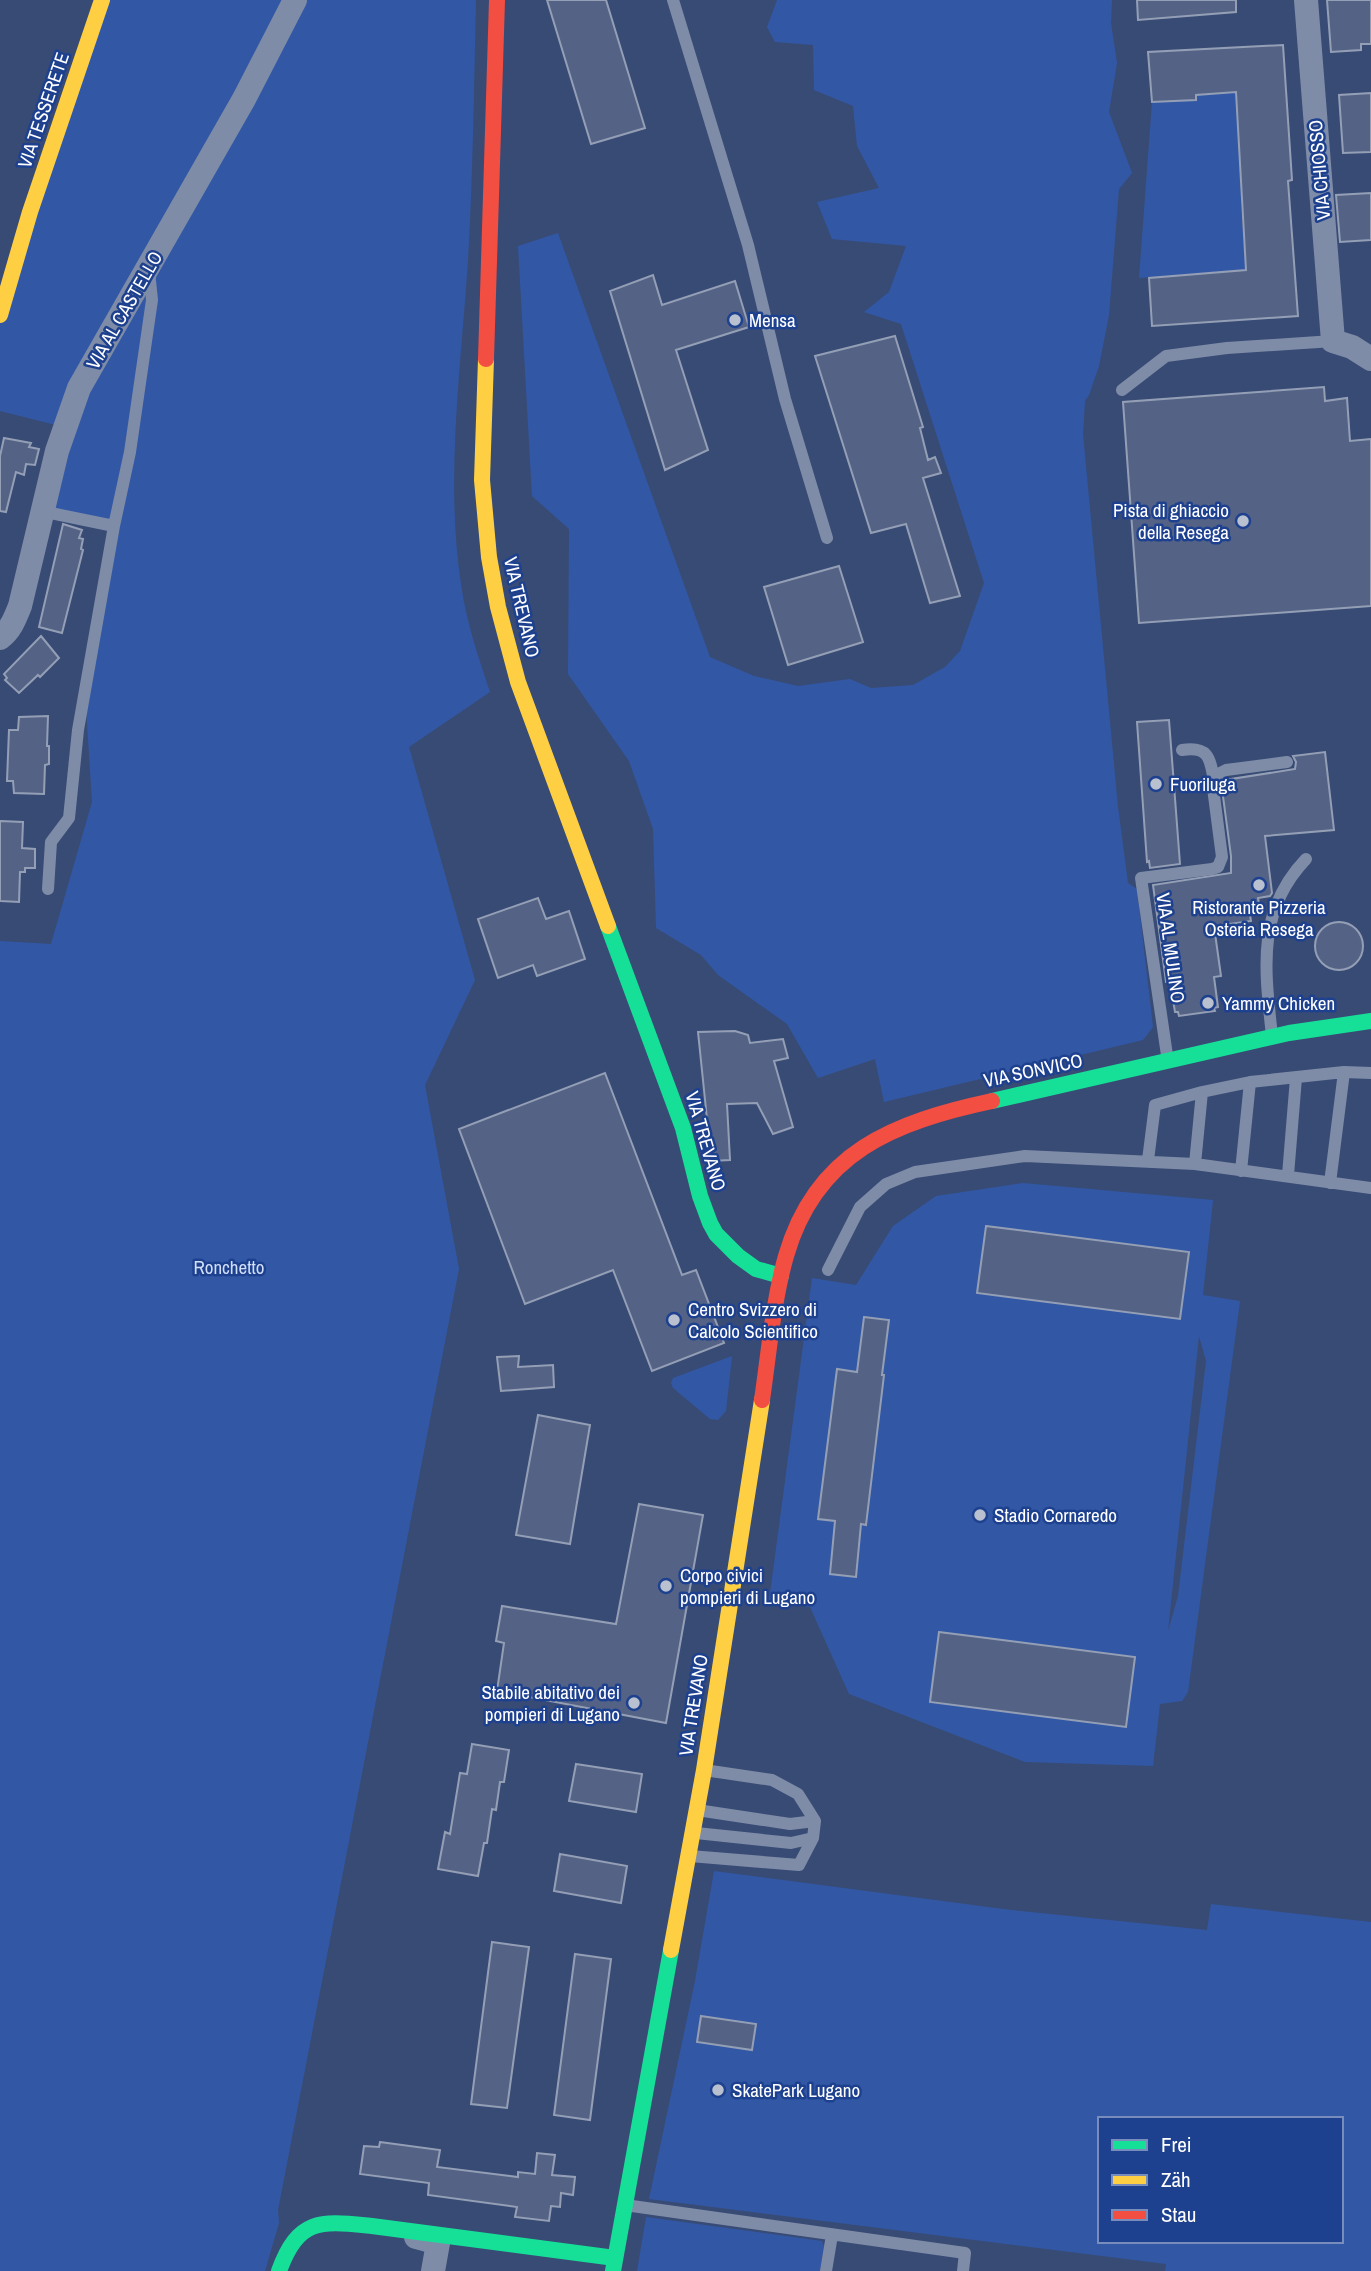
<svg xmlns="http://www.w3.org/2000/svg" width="1371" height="2271" font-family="'Archivo Narrow',sans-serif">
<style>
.green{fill:#3258a5;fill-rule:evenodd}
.building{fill:#546385;stroke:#949fb6;stroke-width:2}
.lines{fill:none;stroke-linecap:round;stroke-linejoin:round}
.lane{stroke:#7f8ca8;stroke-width:12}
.street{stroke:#7f8ca8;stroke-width:24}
.fast{stroke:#16e098;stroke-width:16}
.slow{stroke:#ffcf43;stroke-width:16}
.jam{stroke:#f24e42;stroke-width:16}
.poi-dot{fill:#b9c0cf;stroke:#1e418f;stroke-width:2.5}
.labels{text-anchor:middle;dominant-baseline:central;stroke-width:5;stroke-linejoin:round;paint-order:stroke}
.street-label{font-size:19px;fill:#fff;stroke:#1e418f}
.poi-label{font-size:19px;fill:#fff;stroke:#1e418f;text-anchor:start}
.park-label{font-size:19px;fill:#d2dff9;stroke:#1e418f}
</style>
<rect width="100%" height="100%" fill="#384b75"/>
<path class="green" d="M102,0H476C474,87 473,174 468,260C461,367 445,479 461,584C466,621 478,656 490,692L409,747L475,980L425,1085L459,1269L278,2210L279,2223L265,2271H0V941L51,944L92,802L85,691L114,526L41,511L64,427L0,411V315Z
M777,0H1112L1111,23L1117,63L1109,112L1132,173L1119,189L1109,315L1099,366L1089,395L1085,401L1083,434L1118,807L1128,883L1137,889L1153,1027L1143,1040L884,1102L875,1059L818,1078L787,1024L718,975L701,955L656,928L653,829L629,761L568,674L569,529L532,496L518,246L558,233L710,657L754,676L798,686L850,679L871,688L913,685L945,667L960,651L984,583L901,324L864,312L889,292L906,246L832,239L817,202L879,188L857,146L853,106L814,90L813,45L775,42L767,27Z
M1236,92L1243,191L1241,206L1246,272L1139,278L1152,102L1196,100V95Z
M1023,1183L1213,1200L1203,1295L1240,1301L1188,1692L1182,1701L1160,1704L1153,1766L1025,1762L849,1694L810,1607L769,1601L812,1278L856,1285L893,1226L936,1196ZM1199,1336L1206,1361L1178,1596L1168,1631Z
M732,1356L726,1411L718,1420L710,1419L673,1388L671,1383L673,1378Z
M714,1871L1011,1910L1207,1930L1211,1904L1371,1922V2271H1165L1166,2264L649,2199L695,1981ZM1100,2119H1341V2241H1100Z
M646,2217L822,2241L824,2246L820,2271H637Z"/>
<path class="building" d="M547,0H606L645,128L591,144Z
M1137,0H1236V12L1138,20Z
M1327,0H1371V44H1361V50L1331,52Z
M1283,45L1292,180L1288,181L1298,316L1152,326L1149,278L1246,270L1236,92L1196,95V100L1152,102L1148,52Z
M1371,93V152L1343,153L1339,95Z
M1371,193V240L1340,242L1336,195Z
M653,275L662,305L735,281L749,327L676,350L708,450L665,470L610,291Z
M895,336L923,427L920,428L928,460L935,457L941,473L923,478L960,596L930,603L906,524L871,533L815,356Z
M1324,387L1325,401L1347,398L1350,441L1371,439V606L1139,623L1123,402Z
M4,438L31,443L29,447L39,449L35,465L26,464L24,475L16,472L6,512L0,511V456Z
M63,524L82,530L79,538L83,539L81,549L83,550L62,633L39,627Z
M839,566L863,642L788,665L764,587Z
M41,636L59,658L40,677L38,675L19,693L5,680L7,678L4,674Z
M48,716L47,746H49V764L45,765L44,794L14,793L13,781H7L9,730H18L19,717Z
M1169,720L1180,864L1150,868L1149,861L1147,862L1137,722Z
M1325,752L1334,830L1265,836L1272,893L1270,896L1258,898L1260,909L1249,910L1251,921L1214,926L1221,976L1214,977L1218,1007L1214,1008L1215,1011L1179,1016L1178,1012H1175L1170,982H1166L1153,885L1231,873V856L1222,789L1225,780L1295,769L1296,762L1293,756Z
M0,821L23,822L22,848L35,849V868H25V872H20L19,902L0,901Z
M538,898L546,919L569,911L585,959L537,976L533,965L498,978L478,919Z
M1315 946a24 24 0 1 1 48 0a24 24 0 1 1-48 0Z
M735,1031L748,1035L750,1043L783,1039L788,1058L774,1061L793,1127L773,1134L757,1103L727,1104L730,1160L711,1161L708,1147L707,1119L698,1032Z
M605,1073L682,1275L696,1270L724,1343L652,1371L613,1270L525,1304L459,1129Z
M986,1226L1189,1252L1180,1319L977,1293Z
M864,1317L889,1320L882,1375H884L866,1525L861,1524L856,1577L830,1574L835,1521L818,1519L837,1369L857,1372Z
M519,1356L518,1367L553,1365L554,1387L501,1391L497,1357Z
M538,1415L590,1425L570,1544L516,1535Z
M639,1504L703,1515L666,1723L497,1691L504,1643L496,1641L502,1606L616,1624Z
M939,1632L1135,1657L1126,1727L930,1702Z
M472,1744L509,1750L504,1782H500L496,1810L492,1809L487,1843H484L478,1876L438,1869L445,1832L450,1834L460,1773L467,1774Z
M576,1764L642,1774L636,1812L569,1801Z
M560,1854L627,1866L621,1903L554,1891Z
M492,1942L529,1947L507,2108L471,2104Z
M575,1954L611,1959L590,2120L554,2115Z
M701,2016L756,2024L752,2050L697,2042Z
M380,2142L440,2150L437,2167L518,2177V2172L535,2174L537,2153L555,2155L552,2175L575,2177L573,2195L561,2193L560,2207L551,2206L549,2221L515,2217L517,2207L428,2195L429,2183L360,2174L364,2146L379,2147Z"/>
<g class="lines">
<path class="lane" d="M673,0L748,245L785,399L827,538
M1122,390L1166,356L1227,348L1333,341
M41,511L114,526L78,730L69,818L51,842L48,889
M114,526L130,452L152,300L149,271
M1182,750C1209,746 1210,758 1214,781
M1272,1036C1265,970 1256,911 1306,859
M1168,1062L1141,878L1212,869L1218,867L1222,857L1213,788L1218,774L1226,770L1287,762
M1202,1092L1250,1082L1344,1072
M1148,1160L1155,1105L1202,1092L1195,1164
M1241,1171L1250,1082
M1288,1175L1296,1078
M1330,1183L1344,1072L1371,1073
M828,1270L860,1207L886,1184L915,1172L1025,1156L1195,1164L1371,1188
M697,1810L790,1824L815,1821
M696,1833L791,1843L813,1838
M690,1856L799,1865L813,1838L815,1821L798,1794L772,1780L704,1770
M625,2205L965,2253L963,2271
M826,2271L832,2235"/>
<path class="street" d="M1306,0L1333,341L1352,347L1371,359
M0,638C11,630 15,618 20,606L57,451L79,388L244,99L295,0
M416,2237L438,2243L433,2271"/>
<path class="fast" d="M608,926L683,1128L700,1196L710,1223L716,1234L738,1256L756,1269L781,1276
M992,1101L1289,1033L1371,1021
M279,2271C299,2217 321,2221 372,2226L615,2258
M613,2271L671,1950"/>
<path class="slow" d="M0,315L30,212L102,0
M486,359L482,480L489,557L498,607L518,682L608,926
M671,1950L704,1770L762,1400"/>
<path class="jam" d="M486,359L497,0
M762,1400C769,1352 773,1302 786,1256C816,1152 894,1122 992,1101"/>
</g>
<g class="poi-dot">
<circle cx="735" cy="320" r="7"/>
<circle cx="1243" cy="521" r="7"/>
<circle cx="1156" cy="784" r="7"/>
<circle cx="1259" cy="885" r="7"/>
<circle cx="1208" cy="1003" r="7"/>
<circle cx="674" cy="1320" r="7"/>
<circle cx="980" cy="1515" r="7"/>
<circle cx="666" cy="1586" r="7"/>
<circle cx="634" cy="1703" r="7"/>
<circle cx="718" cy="2090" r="7"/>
</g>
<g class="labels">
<g class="street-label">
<text transform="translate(43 110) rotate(-71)">VIA TESSERETE</text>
<text transform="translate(1319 170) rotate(-95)">VIA CHIOSSO</text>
<text transform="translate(124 310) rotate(-60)">VIA AL CASTELLO</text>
<text transform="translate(522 607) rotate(77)">VIA TREVANO</text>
<text transform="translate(1171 948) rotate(82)">VIA AL MULINO</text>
<text transform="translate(1033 1070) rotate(-12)">VIA SONVICO</text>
<text transform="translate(706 1141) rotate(74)">VIA TREVANO</text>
<text transform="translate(693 1705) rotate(-81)">VIA TREVANO</text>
</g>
<g class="poi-label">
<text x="749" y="320">Mensa</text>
<text x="1229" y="510" text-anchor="end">Pista di ghiaccio<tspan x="1229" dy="22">della Resega</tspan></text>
<text x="1170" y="784">Fuoriluga</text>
<text x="1259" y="907" text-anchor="middle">Ristorante Pizzeria<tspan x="1259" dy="22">Osteria Resega</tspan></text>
<text x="1222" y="1003">Yammy Chicken</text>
<text x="688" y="1309">Centro Svizzero di<tspan x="688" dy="22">Calcolo Scientifico</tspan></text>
<text x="994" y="1515">Stadio Cornaredo</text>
<text x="680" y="1575">Corpo civici<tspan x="680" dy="22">pompieri di Lugano</tspan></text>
<text x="620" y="1692" text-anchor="end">Stabile abitativo dei<tspan x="620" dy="22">pompieri di Lugano</tspan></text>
<text x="732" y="2090">SkatePark Lugano</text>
</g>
<g class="park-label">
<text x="229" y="1267">Ronchetto</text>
</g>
</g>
<rect x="1098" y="2117" width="245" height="126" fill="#1e418f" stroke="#788dbc" stroke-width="2"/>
<rect x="1112" y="2140" width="35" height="10" fill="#16e098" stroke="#788dbc" stroke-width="2"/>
<text x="1161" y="2152" font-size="21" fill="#ffffff">Frei</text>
<rect x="1112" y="2175" width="35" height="10" fill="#ffcf43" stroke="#788dbc" stroke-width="2"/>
<text x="1161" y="2187" font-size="21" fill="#ffffff">Zäh</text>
<rect x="1112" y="2210" width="35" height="10" fill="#f24e42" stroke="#788dbc" stroke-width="2"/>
<text x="1161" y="2222" font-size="21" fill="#ffffff">Stau</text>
</svg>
